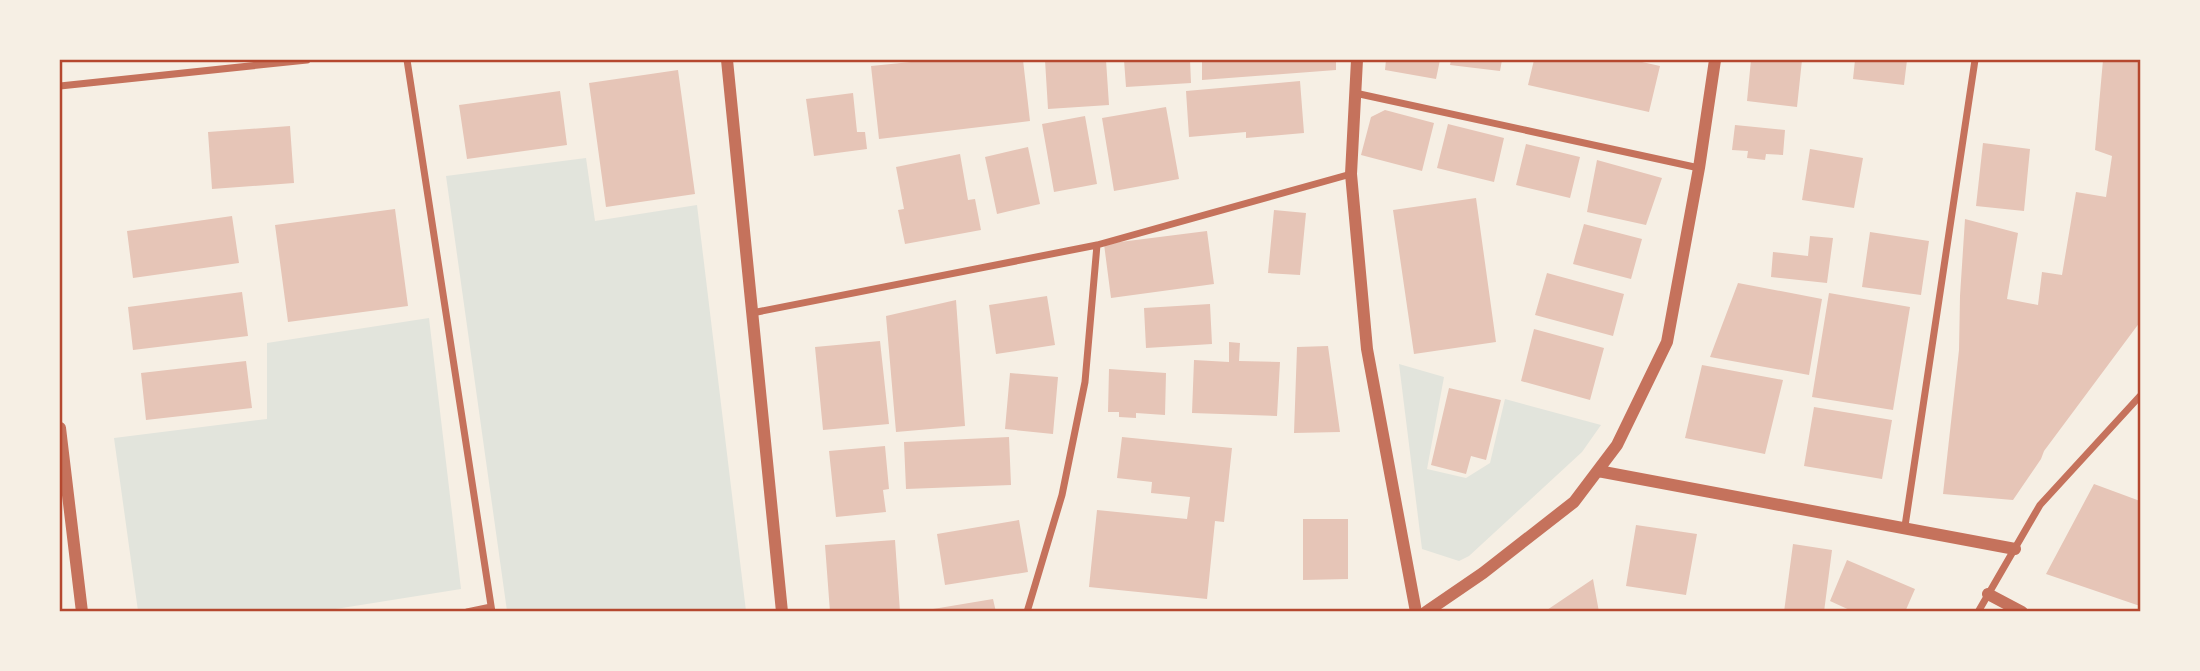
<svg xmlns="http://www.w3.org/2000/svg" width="2200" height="671" font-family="'DM Sans',sans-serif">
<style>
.green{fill:#e2e4dc}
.building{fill:#e6c5b7}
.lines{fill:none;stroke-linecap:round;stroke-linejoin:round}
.minor{stroke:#c5725c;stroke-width:7}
.tertiary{stroke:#c5725c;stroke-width:12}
.neatline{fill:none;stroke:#b5482f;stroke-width:2.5}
</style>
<rect width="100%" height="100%" fill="#f6efe4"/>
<path class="green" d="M586,158L595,221L697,205L746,611H507L446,176Z
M429,318L461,589L323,611H138L114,438L267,419V343Z
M1399,364L1444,377L1427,469L1466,478L1490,463L1505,399L1601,425L1582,452L1469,556L1459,561L1422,549Z"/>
<path class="building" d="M931,60H1023L1030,121L879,139L871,66Z
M1045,60H1106L1109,105L1048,109Z
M1124,60H1190L1191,83L1126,87Z
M1202,60H1336V70L1202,80Z
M1386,60H1440L1436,79L1385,70Z
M1451,60H1502L1500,71L1450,65Z
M1534,60H1633L1660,66L1649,112L1528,85Z
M1751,60H1802L1797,107L1747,101Z
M1855,60H1907L1904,85L1853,79Z
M2103,60H2140V322L2044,451L2041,459L2013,500L1943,494L1959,350L1960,296L1965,219L2018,233L2007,299L2038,305L2042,272L2062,275L2076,192L2106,197L2112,156L2095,150Z
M678,70L695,194L606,207L589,83Z
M1300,81L1304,133L1246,138V132L1189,137L1186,91Z
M560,91L567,145L467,159L459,105Z
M853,93L857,132H865L867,149L814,156L806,99Z
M1166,107L1179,179L1114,191L1102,118Z
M1385,110L1434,123L1422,171L1361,155L1371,117Z
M1085,116L1097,184L1054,192L1042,124Z
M1448,124L1504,138L1494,182L1437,168Z
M1735,125L1785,130L1783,155L1766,154L1765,160L1747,158L1748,151L1732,150Z
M290,126L294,183L212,189L208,132Z
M1983,143L2030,149L2024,211L1976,206Z
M1526,144L1580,157L1570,198L1516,185Z
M1028,147L1040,204L997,214L985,157Z
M1810,149L1863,158L1854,208L1802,200Z
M960,154L968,200L975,199L981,230L905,244L898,210L904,209L896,167Z
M1597,160L1662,178L1646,225L1587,212Z
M1476,198L1496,342L1414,354L1393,210Z
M395,209L408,306L288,322L275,225Z
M1274,210L1306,213L1300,275L1268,273Z
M232,216L239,263L133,278L127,231Z
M1584,224L1642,239L1631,279L1573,264Z
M1207,231L1214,284L1111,298L1104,244Z
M1870,232L1929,241L1921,295L1862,287Z
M1810,236L1833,238L1827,283L1771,277L1773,252L1808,256Z
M1547,273L1624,294L1613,336L1535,315Z
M1738,283L1822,299L1809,375L1710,357Z
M242,292L248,336L133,350L128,307Z
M1829,293L1910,307L1893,410L1812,397Z
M1047,296L1055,345L996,354L989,305Z
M956,300L965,426L896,432L886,316Z
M1210,304L1212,344L1146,348L1144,308Z
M1534,329L1604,348L1590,400L1521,381Z
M880,341L889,424L823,430L815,347Z
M1229,342L1240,343L1239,361L1280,362L1277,416L1192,413L1194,360L1229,362Z
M1328,346L1340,432L1294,433L1297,347Z
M246,361L252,408L146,420L141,373Z
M1702,365L1783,380L1765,454L1685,438Z
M1109,369L1166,373L1165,415L1136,413V418L1119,417V412H1108Z
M1010,373L1058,377L1053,434L1005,429Z
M1449,388L1501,400L1486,460L1471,456L1466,474L1431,465Z
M1814,407L1892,420L1882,479L1804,466Z
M1009,437L1011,485L906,489L904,442Z
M1122,437L1232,448L1224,522L1215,521L1207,599L1089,587L1097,510L1187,519L1190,497L1151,493L1152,482L1117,478Z
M885,446L889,489L883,490L886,512L836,517L829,451Z
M2094,484L2140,501V606L2046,574Z
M1303,519H1348V579L1303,580Z
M1019,520L1028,572L945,585L937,534Z
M1636,525L1697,534L1686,595L1626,586Z
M895,540L900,612H830L825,545Z
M1793,544L1832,550L1824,612H1784Z
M1847,560L1915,589L1905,612H1854L1830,601Z
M1593,579L1599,612H1544Z
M993,599L996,612H933V609Z"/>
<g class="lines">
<path class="minor" d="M407,60L492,612
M60,86L307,60
M1355,93L1699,168
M752,313L1097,245L1351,174
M1905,526L1975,60
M467,612L491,607
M1027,612L1062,495L1085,382L1097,245
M1978,612L2040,505L2140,396"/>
<path class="tertiary" d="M727,60L782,612
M1357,60L1351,174L1367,349L1416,612
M60,428L82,612
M1598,471L2015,549
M1988,594L2022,612
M1426,612L1483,573L1574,502L1617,445L1667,342L1699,168L1715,60"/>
</g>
<rect width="2200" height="671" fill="none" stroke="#f6efe4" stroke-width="122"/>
<rect x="61" y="61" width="2078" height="549" class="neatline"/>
</svg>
